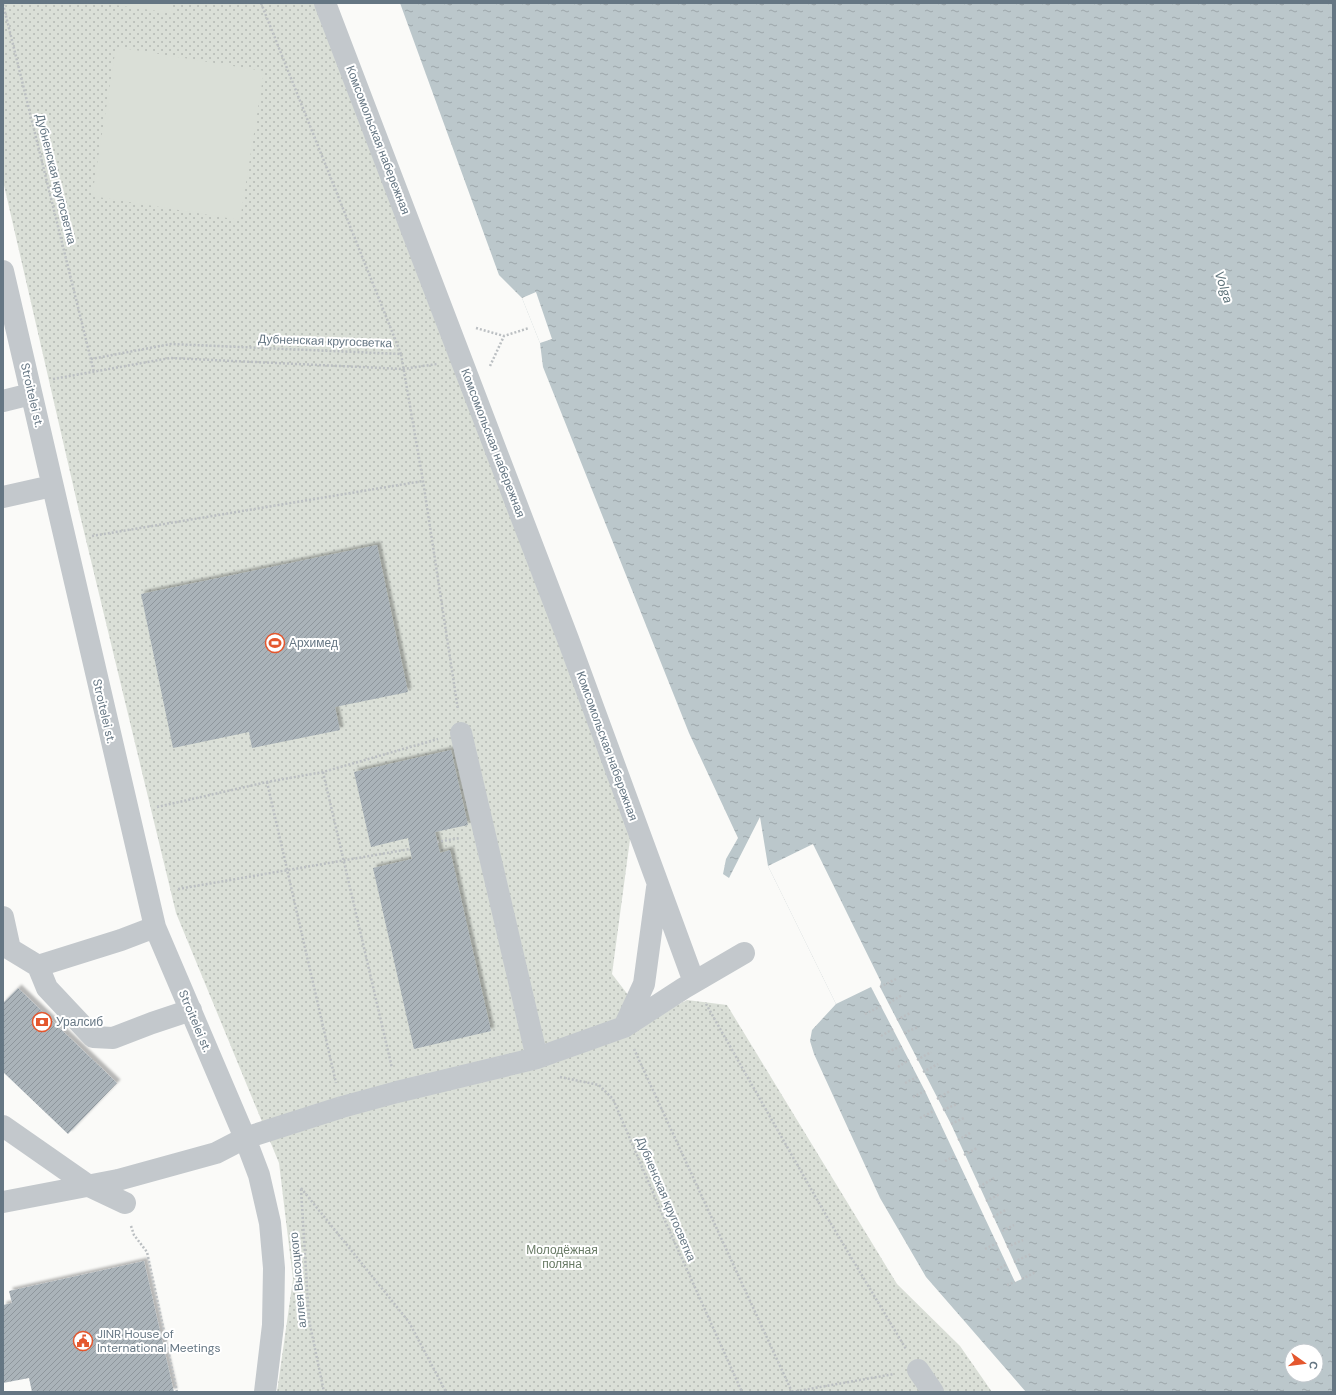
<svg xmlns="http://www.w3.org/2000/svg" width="1336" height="1395" font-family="'DM Sans',sans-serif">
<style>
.park{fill:url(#park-dots)}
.pitch{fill:#dadfd7}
.water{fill:url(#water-ripples);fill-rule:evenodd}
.pier{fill:#fafaf8}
.building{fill:url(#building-hatch);filter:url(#shadow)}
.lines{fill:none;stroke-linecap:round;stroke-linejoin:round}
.path{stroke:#bbbfc2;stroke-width:2.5;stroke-dasharray:2 2;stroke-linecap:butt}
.minor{stroke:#c3c8cc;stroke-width:22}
.labels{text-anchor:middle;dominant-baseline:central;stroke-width:4;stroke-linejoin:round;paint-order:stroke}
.street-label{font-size:12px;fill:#657683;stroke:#fff}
.poi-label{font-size:12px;fill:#657683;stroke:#fff;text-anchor:start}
.park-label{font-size:12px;fill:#687a64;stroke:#fff}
.water-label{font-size:13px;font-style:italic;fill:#60757c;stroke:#fff}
</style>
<defs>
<pattern id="park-dots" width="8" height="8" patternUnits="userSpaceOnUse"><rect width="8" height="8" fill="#dadfd7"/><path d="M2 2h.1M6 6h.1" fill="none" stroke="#b4b9b4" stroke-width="1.8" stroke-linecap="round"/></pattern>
<pattern id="water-ripples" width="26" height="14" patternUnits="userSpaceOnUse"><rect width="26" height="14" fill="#bbc7cb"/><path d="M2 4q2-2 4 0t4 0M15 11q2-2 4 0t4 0" fill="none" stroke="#9ca6aa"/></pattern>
<pattern id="building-hatch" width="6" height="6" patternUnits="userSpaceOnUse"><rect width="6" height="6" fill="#aab3b9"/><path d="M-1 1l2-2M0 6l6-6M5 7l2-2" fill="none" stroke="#8e969c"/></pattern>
<filter id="shadow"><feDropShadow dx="3.5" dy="-3.5" stdDeviation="1" flood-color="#0004"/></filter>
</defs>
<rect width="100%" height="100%" fill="#fafaf8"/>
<path class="park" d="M3,3H317L631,832L612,974L648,1021L687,1000L727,1005L897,1284L960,1346L992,1392H277L293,1279L279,1163L176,913L79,511L3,181Z"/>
<path class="pitch" d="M101,3H173L172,13Z
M116,47L264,71L240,220L92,196Z"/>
<path class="water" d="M400,3H1333V1392H1026L926,1277L880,1198L814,1054L810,1041L812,1030L836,1004L768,866L760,817L729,878L723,874L726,859L738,838L689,733L543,367L540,343L522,298L499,275ZM1292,1351H1316V1375H1292Z"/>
<path class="pier" d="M536,292L552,339L540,343L522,298Z
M813,844L881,982L880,987L951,1124L1022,1279L1015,1282L925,1091L871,987L836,1004L768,866Z"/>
<path class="building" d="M377,545L408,692L335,707L340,730L252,748L249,732L173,748L141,594Z
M451,750L468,825L435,832L440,853L450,850L491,1031L414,1049L373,868L412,859L410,849L408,838L371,847L354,772Z
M18,988L117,1083L68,1134L3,1072V1003Z
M144,1261L174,1392H32L29,1378L3,1383V1305L12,1303L9,1291Z"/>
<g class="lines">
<path class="path" d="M261,3L401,354
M3,4L94,372
M476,328L504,336L529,328
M91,359L171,344L401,354L423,481L458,710
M490,366L504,336
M53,379L170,358L403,369L437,364
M92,536L423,481
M323,772L392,1068
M267,782L336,1083
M157,807L267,782L323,772L438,739
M437,842L460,838
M178,889L410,849
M880,987L896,979
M889,1003L902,995
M706,1004L827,1217L906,1349
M865,1014L881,1006
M897,1020L910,1013
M904,1033L918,1027
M881,1036L893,1029
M634,1049L792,1392
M888,1052L901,1046
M917,1060L931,1052
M898,1067L909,1060
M923,1072L938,1064
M560,1077L599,1085L613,1099L666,1223L742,1392
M905,1083L917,1077
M913,1097L925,1091
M937,1099L950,1091
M943,1110L957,1104
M920,1118L934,1111
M951,1124L964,1118
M958,1140L970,1133
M964,1155L977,1148
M945,1161L955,1156
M979,1187L994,1178
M301,1188L409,1322L446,1392
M301,1189L309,1320L324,1392
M986,1201L1000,1194
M993,1217L1007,1209
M131,1226L134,1235L147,1252L177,1392
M1002,1231L1014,1225
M1007,1247L1023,1240
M985,1249L997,1243
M1014,1262L1031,1254
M997,1270L1007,1264
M1022,1279L1036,1272
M1007,1285L1015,1282
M792,1392L894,1374"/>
<path class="minor" d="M325,3L568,639L694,982
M3,271L155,927L245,1138L259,1175L270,1223L274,1268L273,1325L265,1392
M3,401L31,394
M3,497L52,486
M461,733L537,1058
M3,917L10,949L38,966L121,940L155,927
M38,966L47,988L93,1037L113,1038L152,1023L191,1010
M624,1027L644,984L657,888
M3,1126L89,1186L125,1203
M3,1202L118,1180L216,1153L245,1138L342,1107L397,1092L537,1058L624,1027L684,988L744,953
M918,1370L933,1392"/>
</g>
<defs>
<g id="stadium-ring" transform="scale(1)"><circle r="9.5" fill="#fff" stroke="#e4572e" stroke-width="1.5"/><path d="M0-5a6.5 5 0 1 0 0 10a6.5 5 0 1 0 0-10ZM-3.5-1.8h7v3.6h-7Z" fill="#e4572e"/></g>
<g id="bank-ring" transform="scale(1)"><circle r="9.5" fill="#fff" stroke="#e4572e" stroke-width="1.5"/><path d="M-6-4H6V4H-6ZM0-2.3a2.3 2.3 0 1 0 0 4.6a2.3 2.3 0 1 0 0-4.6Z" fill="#e4572e"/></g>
<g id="civic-ring" transform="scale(1)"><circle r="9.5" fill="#fff" stroke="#e4572e" stroke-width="1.5"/><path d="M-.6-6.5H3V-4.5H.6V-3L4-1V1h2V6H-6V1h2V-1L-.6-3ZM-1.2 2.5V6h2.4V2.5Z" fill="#e4572e"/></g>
</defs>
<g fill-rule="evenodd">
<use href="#stadium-ring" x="275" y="643"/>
<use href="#bank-ring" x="42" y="1022"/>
<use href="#civic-ring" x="83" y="1341"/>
</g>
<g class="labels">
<g class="street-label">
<text transform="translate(378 140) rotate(69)">Комсомольская набережная</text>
<text transform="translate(56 179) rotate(76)">Дубненская кругосветка</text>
<text transform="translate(325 341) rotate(2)">Дубненская кругосветка</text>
<text transform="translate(32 395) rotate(77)">Stroitelei st.</text>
<text transform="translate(493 443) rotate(69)">Комсомольская набережная</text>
<text transform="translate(104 711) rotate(77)">Stroitelei st.</text>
<text transform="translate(607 746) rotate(70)">Комсомольская набережная</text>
<text transform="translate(195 1021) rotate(67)">Stroitelei st.</text>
<text transform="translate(666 1199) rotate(67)">Дубненская кругосветка</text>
<text transform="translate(298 1280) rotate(-95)">аллея Высоцкого</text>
</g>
<g class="poi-label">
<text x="289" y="643">Архимед</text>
<text x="56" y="1022">Уралсиб</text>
<text x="97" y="1334">JINR House of<tspan x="97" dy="14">International Meetings</tspan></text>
</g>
<g class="park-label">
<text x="562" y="1250">Молодёжная<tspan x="562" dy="14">поляна</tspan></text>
</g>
<g class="water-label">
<text transform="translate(1224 287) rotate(72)">Volga</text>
</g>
</g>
<rect width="1336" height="1395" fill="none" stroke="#657683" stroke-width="8"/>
<g transform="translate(1304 1363) rotate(104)"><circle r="19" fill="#ffffff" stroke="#c1c8cd"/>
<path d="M0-3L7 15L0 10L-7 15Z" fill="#e4572e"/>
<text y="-6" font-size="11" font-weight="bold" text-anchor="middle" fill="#657683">С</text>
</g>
</svg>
